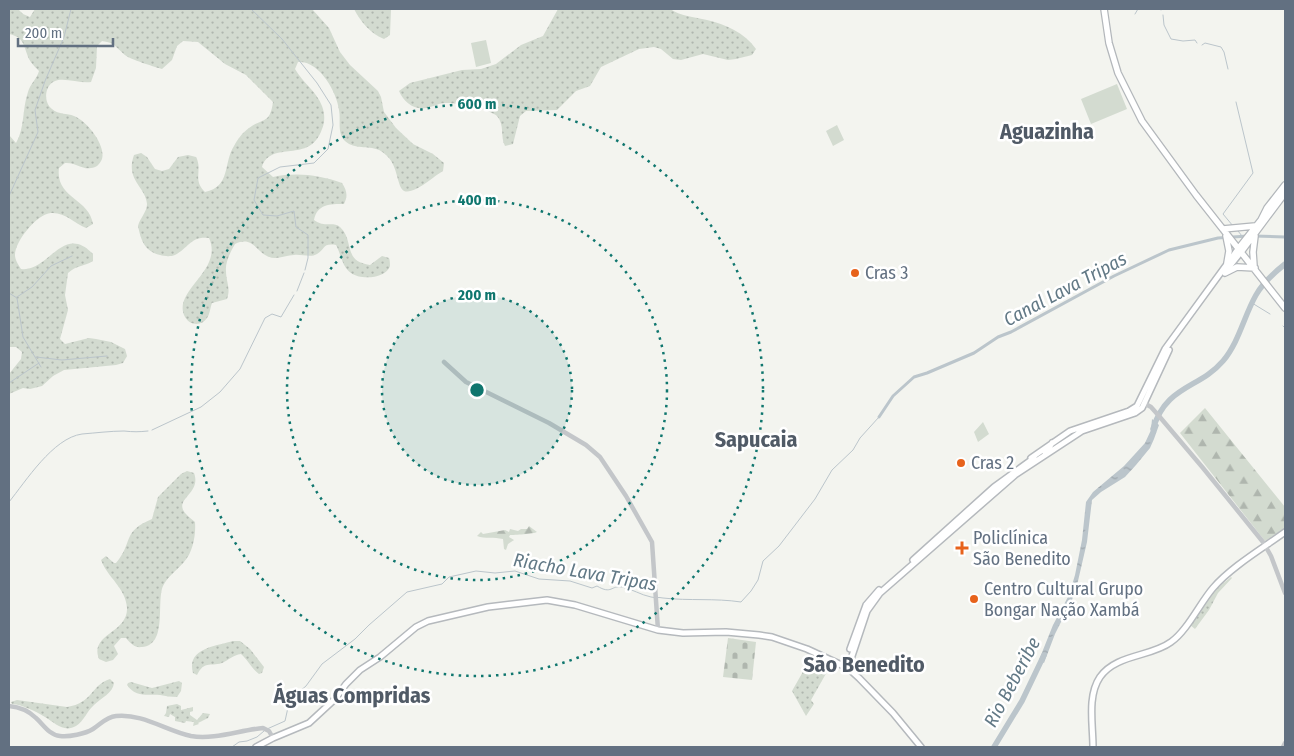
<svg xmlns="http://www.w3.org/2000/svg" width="1294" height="756" font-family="'Fira Sans Condensed',sans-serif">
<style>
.grass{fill:url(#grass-dots)}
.forest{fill:url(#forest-firs)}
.cemetery{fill:url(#cemetery-stones)}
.pitch{fill:#d3dbd0}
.water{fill:url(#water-ripples)}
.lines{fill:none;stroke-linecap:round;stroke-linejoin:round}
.stream{stroke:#bbc5cb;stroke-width:1}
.canal{stroke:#bbc5cb;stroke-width:3}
.river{stroke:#bbc5cb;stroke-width:5.5}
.secondary-casing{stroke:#b5b9bd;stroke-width:8}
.primary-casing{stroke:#b3b7bb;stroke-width:8}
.tertiary{stroke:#c3c6c9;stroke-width:4.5}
.secondary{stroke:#fff;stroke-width:5}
.primary{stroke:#fff;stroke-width:5.5}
.ring{fill:none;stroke:#0f766e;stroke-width:2.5;stroke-dasharray:2.5 5}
.poi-dot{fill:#e7621b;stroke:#fff;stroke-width:2}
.labels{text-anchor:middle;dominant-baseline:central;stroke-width:5;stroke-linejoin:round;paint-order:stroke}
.poi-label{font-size:18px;fill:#627081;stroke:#fff;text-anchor:start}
.water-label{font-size:19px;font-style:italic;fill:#627986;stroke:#fff}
.district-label{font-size:22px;font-weight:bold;fill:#505a66;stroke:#fff}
.centre{fill:#0f766e;stroke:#fff;stroke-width:2.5}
.ring-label{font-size:15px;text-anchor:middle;font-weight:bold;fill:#0f766e;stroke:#fff;stroke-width:5;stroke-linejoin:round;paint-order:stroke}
</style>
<defs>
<pattern id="grass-dots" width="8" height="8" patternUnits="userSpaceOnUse" patternTransform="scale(1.25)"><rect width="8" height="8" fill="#d3dbd0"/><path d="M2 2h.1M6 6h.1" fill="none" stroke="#afb6ae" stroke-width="1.8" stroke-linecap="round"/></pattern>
<pattern id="forest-firs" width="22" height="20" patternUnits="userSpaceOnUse" patternTransform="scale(1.25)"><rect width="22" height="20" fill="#d3dbd0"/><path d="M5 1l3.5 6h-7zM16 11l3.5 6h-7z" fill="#afb6ae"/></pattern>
<pattern id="cemetery-stones" width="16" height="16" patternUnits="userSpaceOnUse" patternTransform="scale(1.25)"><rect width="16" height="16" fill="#d3dbd0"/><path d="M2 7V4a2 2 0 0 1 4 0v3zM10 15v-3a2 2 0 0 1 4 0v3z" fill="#afb6ae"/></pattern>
<pattern id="water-ripples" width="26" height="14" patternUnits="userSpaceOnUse" patternTransform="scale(1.25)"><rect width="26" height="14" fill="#bbc5cb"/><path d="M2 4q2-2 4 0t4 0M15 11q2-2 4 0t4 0" fill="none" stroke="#9ba4aa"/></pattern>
</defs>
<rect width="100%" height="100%" fill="#f3f4ef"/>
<path class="grass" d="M9,9H18L23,14L30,17L35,9H312L329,28L340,52L350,65L378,91L381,97L384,112L396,128L413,144L433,154L444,163L443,171C434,176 414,195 404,191C397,187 398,167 388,157C385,154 381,150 376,149C366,146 352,149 344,140C337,131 341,120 339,110C337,92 319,60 298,62L295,69C303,83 317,92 322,106C325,114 325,122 322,129C310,165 271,139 262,167L273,177C297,172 319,175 342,183C347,191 348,196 344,204C330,204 317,204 314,220C324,228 334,221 340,227C355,241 342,261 370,265L382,256L389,258C390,260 390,265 390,266C386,279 360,280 351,273C342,267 341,254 336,245C322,243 326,249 317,254C311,258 301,254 294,255C288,255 281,258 275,258C257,258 256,234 235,244C231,251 225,262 226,271C226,282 231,288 227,299L212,303C210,308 210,314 207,318C202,326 190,326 185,317C171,291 224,271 209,238C190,236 189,248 175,255C170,257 164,256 160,255C144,251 141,240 138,226C140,218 147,212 147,204C146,187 125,180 134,155L141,153L147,157L155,169L162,171L169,169L178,157L188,155L196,157C203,170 192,180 205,192C231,187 223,163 234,146C237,140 243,132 249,128C263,118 270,124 273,102L246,75L225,64L198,42L183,41L177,46L172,60L162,69C155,67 133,60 128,57C117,50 117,43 102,41L97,46L96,68L91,82C80,84 62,76 53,82C44,88 44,103 52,109C59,115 67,113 74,116C87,121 106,145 102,159C100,164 96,168 91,168C83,170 75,162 65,163L59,168C55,198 89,198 93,224L86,228C74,223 65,212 51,213C37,214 15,241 15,255C15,260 18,264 21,269C48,273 63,222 93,254V261C83,267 77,265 68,273L65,295L68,310L60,339L65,344L89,338L96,339L111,342L125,349L127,356L123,363L116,365L64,370L53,376L42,386L30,389L23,388L9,394V374L21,359L22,352L16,347H9V135L16,143C25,128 22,109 28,92C30,84 37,79 39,71C34,66 29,61 27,54C23,42 22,37 9,34Z
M354,9H391L390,35L384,39C371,34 360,21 354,9Z
M558,9H670C680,16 694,17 707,20C725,24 745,33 756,49L752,55L736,59L728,60L703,54L681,60L673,59L661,49L654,47L639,49L601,67L590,86L576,91L557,110L526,111L520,116L513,144L505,146C500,137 505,125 497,116C490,109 455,102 445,103C439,103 435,106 430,107C416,112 404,103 399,91L410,83L462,70L481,69L496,64L521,45L543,36Z
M187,471L194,473C202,494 172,499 186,514C188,517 192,519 195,522C196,535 193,552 184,562C176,571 168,576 163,586C156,602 168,645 142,647C135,648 131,644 126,638H121L114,646L118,654L113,660L106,662L99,659C89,634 128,633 127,608C126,588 107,577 101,560L106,556L114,563H116C134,542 121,532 152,519L158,497L181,474Z
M1231,577L1232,578L1218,593L1209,610L1195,629L1190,625L1214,591Z
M233,641H240L250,649L264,667L262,673L259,674C251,668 248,660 241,654C233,655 229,660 222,663C209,667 205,660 197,675L193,673C186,648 217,646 233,641Z
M813,654L832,663L811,700L814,704L806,716L792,691Z
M110,679L114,683C113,693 101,698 94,705C87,711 84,721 76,726C64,733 55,723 45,717C35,711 23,705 12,704L11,702L17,700L67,707C93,703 91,685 110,679Z
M179,681L182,683L181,691L177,697C171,697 166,696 160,695C147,694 136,698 127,685L128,683L131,682L152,688Z
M177,704L181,706V710L193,707V711L190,712V715L197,720L203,713L210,714L208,718L198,723L199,724L193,726L194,722L186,721L185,723L175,721V717L170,714L169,717L164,716L166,713L167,706Z"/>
<path class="forest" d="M1205,408L1285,507V528L1265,541L1180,433Z
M983,422L989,434L978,442L974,432Z
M529,526L537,532C534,534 514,535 510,535L509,537L514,540L508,544L506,550L504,549L503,539C494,537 485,539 477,536L481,532L483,534L505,530L509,532L510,529L518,531L521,529H527Z"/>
<path class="cemetery" d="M728,638L756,642L752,680L723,677Z"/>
<path class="pitch" d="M486,40L491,63L476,67L471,43Z
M1117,84L1127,109L1091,124L1081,99Z
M837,125L844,140L833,146L826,131Z"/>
<path class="water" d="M1152,419L1159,425L1154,439L1150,448L1136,465L1125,477L1101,492L1092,500L1087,542L1078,581L1072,600L1055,634L1044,663L1039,660L1053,625L1069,595L1075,575L1082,540L1086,502L1093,492L1124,466L1145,443L1151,430Z"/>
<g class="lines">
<path class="stream" d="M251,9L282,39L317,83L331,105L333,125L328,149L314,163L280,167L258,178L254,200L263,215L277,216L294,211L296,227L308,235V258L305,270
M1161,9V10
M1135,14L1138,9
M1163,15L1164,25L1171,39L1183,41L1195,40L1197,43
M1202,45L1205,43L1221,47L1224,52L1228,69
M9,196L38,132L35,110L45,81L64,37L71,9
M1233,226L1223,214L1253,173L1236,102
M1238,231L1242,236
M297,291L304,273
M9,293L17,298L23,337L41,367
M17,297L32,287L51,266L72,256
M1252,303L1270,314
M1283,326L1285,328
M36,357L62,360L107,356
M9,383L39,363
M152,430L201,407L220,392L240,369L265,318L272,314L281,317L294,295
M9,502C26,481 53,438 82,434C95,433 111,431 124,431C133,432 139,432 148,431
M267,729L285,721L289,703L294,696L306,686L322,664L355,639L369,625L407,592L442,584L449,577L476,571L495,573L515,571L539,579L570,581L592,588L597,586C612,595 611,585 622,587C632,589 641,595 651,597C655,598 659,597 663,598C689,601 715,598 741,602L751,591L758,580L763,561L779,546L815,499L832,470L853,450L860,438L879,417
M232,747L239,742L247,741L257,737L264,731"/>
<path class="canal" d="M1254,236L1285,237
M879,417L893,396L914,377L927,373L974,353L998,337L1011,332L1114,276L1169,250L1218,238L1248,236"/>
<path class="river" d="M1153,429C1166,385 1199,389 1223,361C1239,342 1244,316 1256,295C1262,284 1275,272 1285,264
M994,747L1022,701L1044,655"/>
<g class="secondary-casing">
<path id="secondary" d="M1225,272L1241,252
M1079,432L1135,413L1142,408L1169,350
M1044,451L1049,448L1052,443
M1031,458L1070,431L1129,411L1137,406L1165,349L1238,249
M913,560L994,487L1034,458
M850,649L866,605L879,590
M848,668L867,611L880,593L1015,475L1082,431
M256,747L273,738L309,723L335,699L346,684L360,670L380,657L416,627L428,621L488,607L547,600L575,605L658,630L683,633L726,632L759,635L772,637L807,649L848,668L859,678L893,713L921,747
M1093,747C1093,725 1087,696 1100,677C1116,654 1151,657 1171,642C1187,631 1200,603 1213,588C1231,567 1263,548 1285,532"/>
</g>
<g class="primary-casing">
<path id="primary" d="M1104,9L1109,43L1118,73L1142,121L1196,195L1285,308
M1223,229L1255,226
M1226,236L1229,251L1227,263
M1238,249L1261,220L1267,208L1285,185
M1241,252L1285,193
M1254,266L1253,252L1255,236
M1225,273L1237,267L1255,268"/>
</g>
<path class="tertiary" d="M444,362L466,382L549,423L586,445L600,457L626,496L652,542L658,630
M1142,402L1151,407L1159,416L1203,468L1263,542L1271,556L1285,593
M9,706C20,707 28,710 36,718C43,724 49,735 60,736C69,737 85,734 93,729C101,724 106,717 116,716C142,713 167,731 191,736C214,740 240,730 263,728L269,731L273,738
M1283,747L1285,743"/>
<use href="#secondary" class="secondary"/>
<use href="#primary" class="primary"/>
</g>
<circle cx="477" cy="390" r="95" fill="#0f766e" fill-opacity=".12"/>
<g class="ring">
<circle cx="477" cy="390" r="95"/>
<circle cx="477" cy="390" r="190"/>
<circle cx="477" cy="390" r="286"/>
</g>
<g class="poi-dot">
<circle cx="855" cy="273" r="5"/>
<circle cx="961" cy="463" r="5"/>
<path d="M959.5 540.5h5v5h5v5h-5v5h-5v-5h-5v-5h5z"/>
<circle cx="974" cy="599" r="5"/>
</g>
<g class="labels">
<g class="poi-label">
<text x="865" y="273">Cras 3</text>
<text x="971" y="463">Cras 2</text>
<text x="973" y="538">Policlínica<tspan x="973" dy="21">São Benedito</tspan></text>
<text x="984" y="589">Centro Cultural Grupo<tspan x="984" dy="21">Bongar Nação Xambá</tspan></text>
</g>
<g class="water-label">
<text transform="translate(1065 289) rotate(-28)">Canal Lava Tripas</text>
<text transform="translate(585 572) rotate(10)">Riacho Lava Tripas</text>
<text transform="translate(1012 682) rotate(-62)">Rio Beberibe</text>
</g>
<g class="district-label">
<text x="1047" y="131">Aguazinha</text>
<text x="756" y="439">Sapucaia</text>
<text x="864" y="664">São Benedito</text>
<text x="352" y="695">Águas Compridas</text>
</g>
</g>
<circle cx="477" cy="390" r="8" class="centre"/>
<g class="ring-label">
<text x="477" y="109">600 m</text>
<text x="477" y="205">400 m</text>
<text x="477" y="300">200 m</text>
</g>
<rect width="1294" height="756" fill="none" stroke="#627081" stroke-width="20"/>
<path d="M18 38v8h95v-8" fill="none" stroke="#627081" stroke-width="2.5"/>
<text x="25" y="38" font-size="15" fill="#627081" stroke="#ffffff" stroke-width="4" paint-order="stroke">200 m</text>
</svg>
